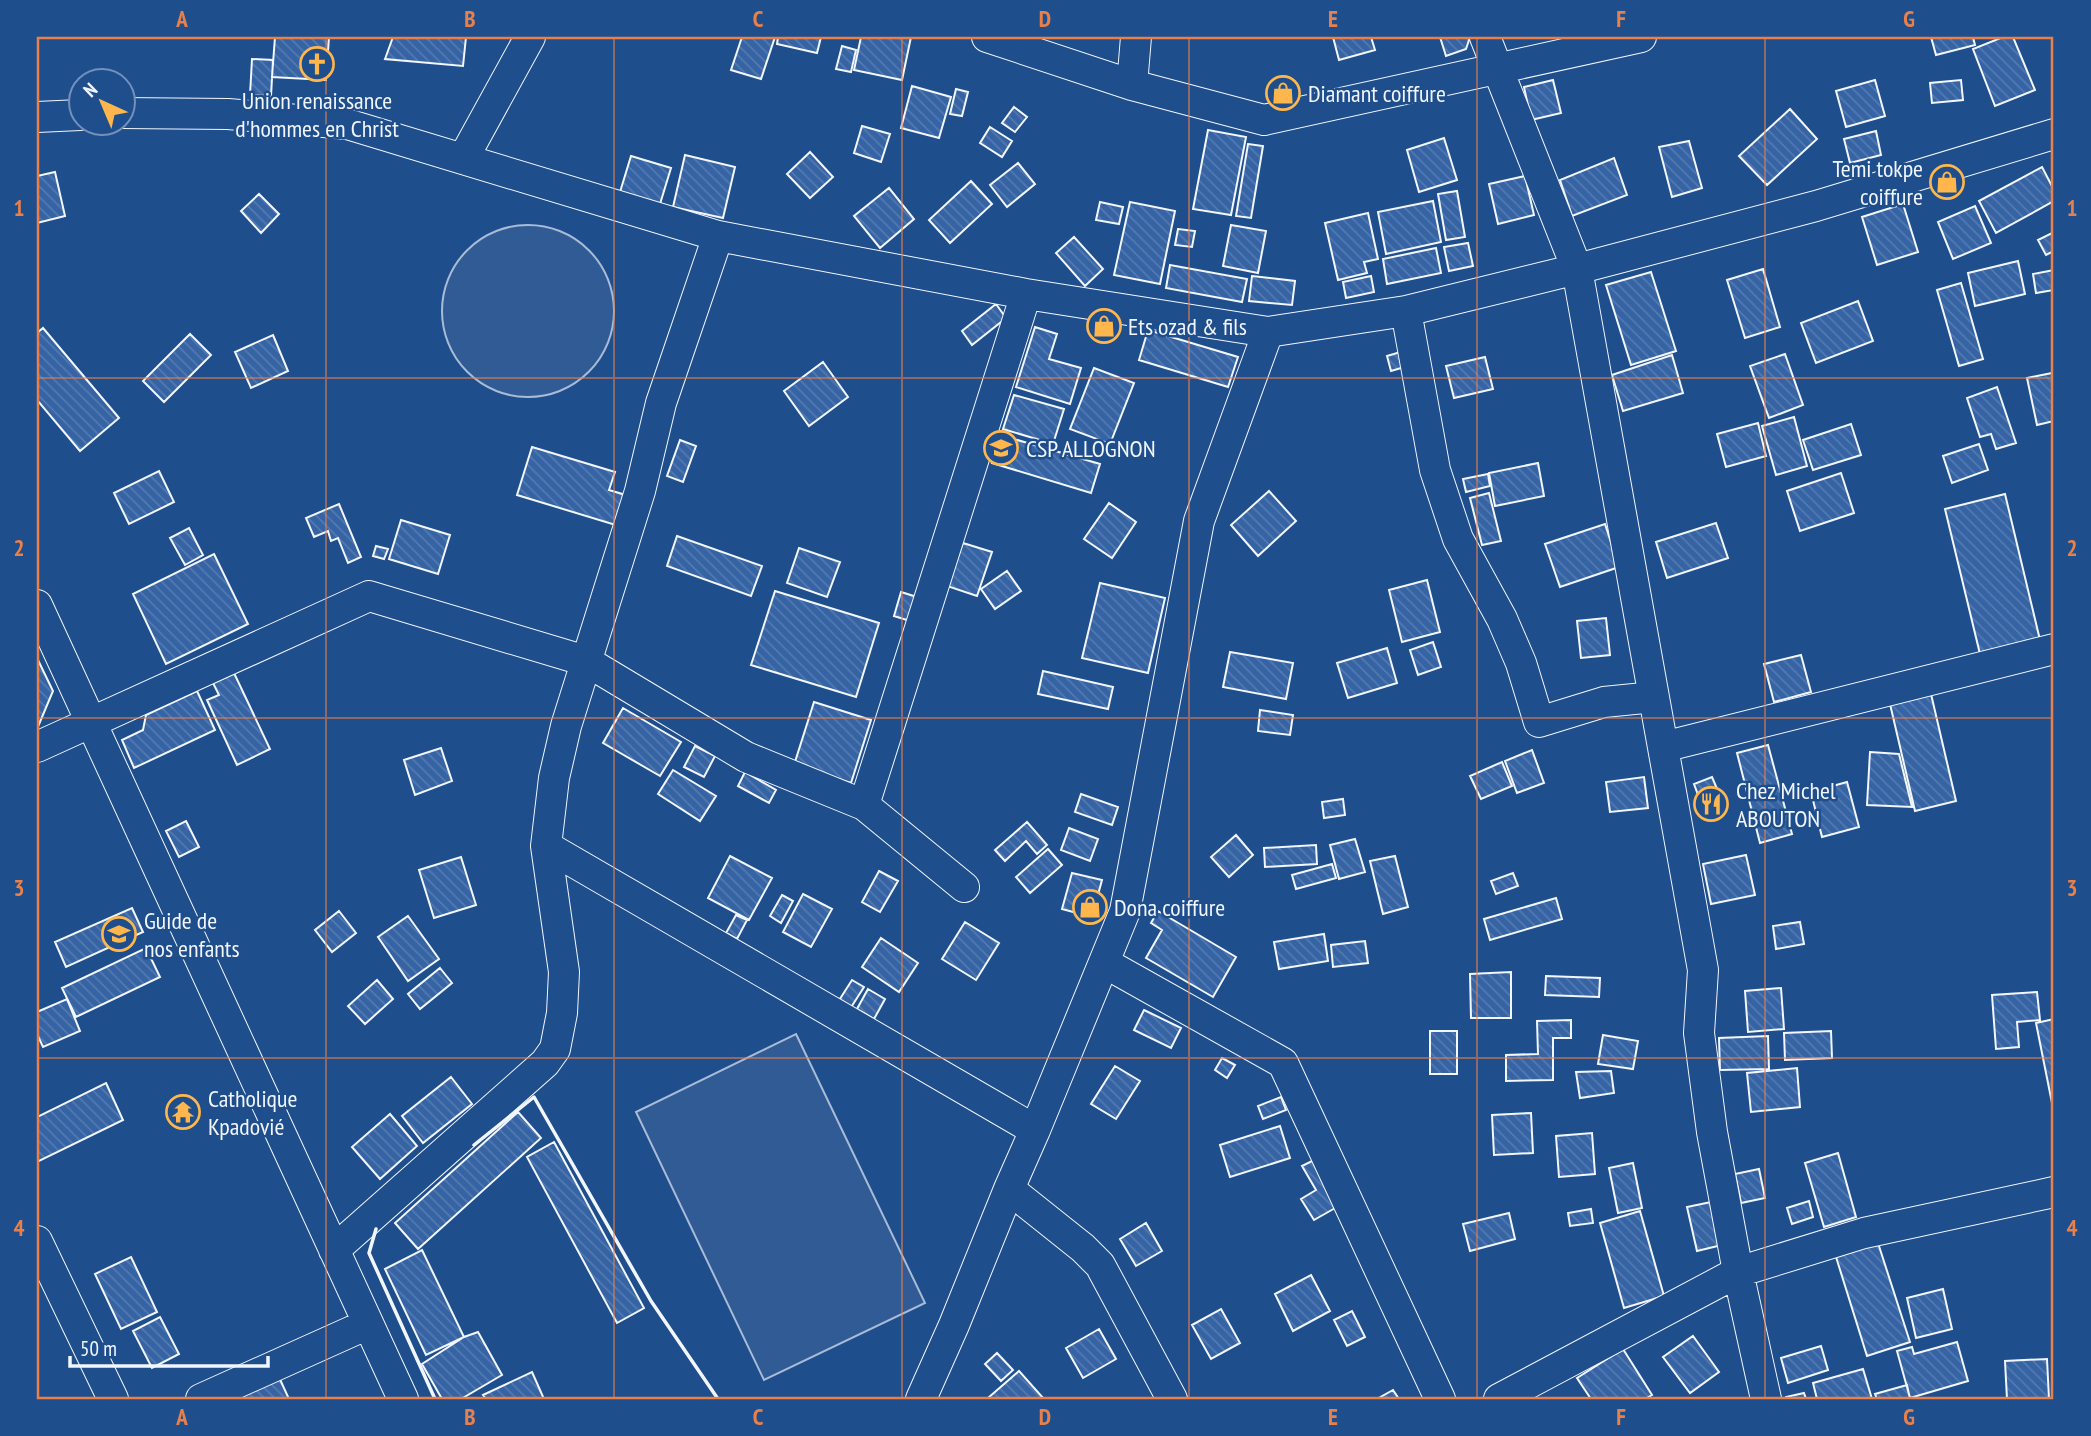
<svg xmlns="http://www.w3.org/2000/svg" width="2091" height="1436" font-family="'PT Sans Narrow',sans-serif">
<style>
.built{fill:#305b95;stroke:#a8bbd7;stroke-width:2}
.building{fill:url(#building-back-hatch);stroke:#f2f6ff;stroke-width:2}
.lines{fill:none;stroke-linecap:round;stroke-linejoin:round}
.minor-casing{stroke:#f2f6ff;stroke-width:32}
.minor{stroke:#1f4e8c;stroke-width:30}
.wall{stroke:#f2f6ff;stroke-width:3.5}
.grid{fill:none;stroke:#ea8049;stroke-width:2;stroke-opacity:0.55}
.labels{text-anchor:middle;dominant-baseline:central;stroke-width:5;stroke-linejoin:round;paint-order:stroke}
.poi-label{font-size:24px;fill:#f2f6ff;stroke:#1f4e8c;text-anchor:start}
.neatline{fill:none;stroke:#ea8049;stroke-width:2.5}
.grid-label{font-size:23px;text-anchor:middle;font-weight:bold;fill:#ea8049}
</style>
<defs>
<pattern id="building-back-hatch" width="6" height="6" patternUnits="userSpaceOnUse" patternTransform="scale(1.75)"><rect width="6" height="6" fill="#3563a3"/><path d="M-1 5l2 2M0 0l6 6M5-1l2 2" fill="none" stroke="#537ab1"/></pattern>
</defs>
<rect width="100%" height="100%" fill="#1f4e8c"/>
<path class="built" d="M442 311a86 86 0 1 1 172 0a86 86 0 1 1-172 0Z
M796,1034L925,1303L764,1380L636,1112Z"/>
<path class="building" d="M275,37H329L326,80L272,77Z
M393,37H466L463,66L385,59Z
M742,37H775L761,79L731,70Z
M778,37H821L817,53L777,44Z
M861,37H911L902,80L854,70Z
M1333,37H1371L1375,50L1339,60Z
M1440,37H1470L1466,49L1446,56Z
M1931,37H1973L1975,45L1936,55Z
M2003,37H2013L2035,90L1995,106L1973,49Z
M842,46L856,50L851,72L836,69Z
M252,59L273,60L271,96L250,95Z
M1553,80L1561,113L1531,120L1524,87Z
M1875,80L1885,116L1846,127L1836,91Z
M1961,80L1963,100L1932,103L1930,83Z
M912,86L951,97L939,138L901,128Z
M956,89L968,92L962,116L950,114Z
M1014,107L1027,117L1015,132L1002,123Z
M1790,109L1817,139L1767,185L1739,156Z
M862,126L890,134L881,162L854,153Z
M990,127L1012,141L1002,157L980,143Z
M1208,130L1246,137L1231,215L1193,209Z
M1876,131L1881,155L1850,163L1844,139Z
M1444,138L1457,180L1419,192L1407,150Z
M1689,141L1702,188L1672,197L1659,147Z
M1248,144L1263,146L1251,218L1236,216Z
M810,152L833,177L810,198L787,174Z
M685,155L735,167L723,218L673,207Z
M631,156L671,168L660,204L620,192Z
M1614,158L1627,195L1572,216L1560,180Z
M1018,163L1035,184L1007,207L990,185Z
M2042,167L2054,190V201L1996,233L1979,201Z
M55,172L65,216L37,223V176Z
M1525,176L1534,215L1498,224L1489,184Z
M971,181L992,204L950,243L929,220Z
M889,188L914,219L880,248L854,216Z
M1457,191L1465,237L1446,240L1438,194Z
M259,194L279,214L261,233L241,211Z
M1433,201L1441,242L1386,254L1378,212Z
M1100,202L1123,207L1119,224L1096,220Z
M1130,202L1175,211L1160,284L1114,275Z
M1903,204L1918,252L1877,265L1862,217Z
M1975,206L1991,243L1953,259L1938,222Z
M1368,213L1378,259L1364,262L1367,273L1338,280L1325,223Z
M1231,225L1266,231L1258,273L1223,266Z
M1178,229L1195,231L1192,247L1175,245Z
M2054,232V251L2046,255L2038,240Z
M1074,237L1103,269L1085,286L1056,253Z
M1468,243L1473,266L1449,271L1444,247Z
M1436,248L1441,273L1387,284L1383,259Z
M2018,261L2025,294L1975,306L1968,273Z
M1170,265L1247,279L1242,302L1166,288Z
M1763,269L1780,327L1745,338L1727,280Z
M2054,270V290L2036,293L2033,274Z
M1651,272L1676,351L1631,365L1606,285Z
M1252,276L1295,281L1292,305L1249,301Z
M1371,276L1374,292L1346,298L1343,282Z
M1961,283L1983,359L1959,366L1937,290Z
M1858,301L1873,341L1816,363L1801,323Z
M996,304L1006,318L972,345L962,331Z
M1035,327L1057,334L1049,359L1081,368L1070,404L1016,387Z
M43,328L119,418L80,451L37,400V333Z
M1148,330L1238,357L1228,387L1139,360Z
M190,334L211,355L164,402L143,381Z
M273,335L288,371L251,388L235,352Z
M1404,351L1408,366L1391,371L1387,356Z
M1785,354L1803,405L1769,418L1750,366Z
M1672,355L1683,393L1623,411L1612,375Z
M1485,357L1493,389L1454,398L1446,366Z
M823,362L848,397L809,426L784,391Z
M1094,368L1134,383L1110,444L1070,429Z
M2052,373L2054,421L2037,425L2027,378Z
M1997,387L2016,443L1996,449L1991,434L1980,437L1967,398Z
M1014,395L1064,409L1053,444L1003,429Z
M1794,417L1807,466L1776,475L1762,426Z
M1758,423L1766,456L1726,467L1717,434Z
M1851,424L1861,455L1813,470L1803,440Z
M1000,435L1100,464L1091,493L992,463Z
M680,440L696,446L683,482L667,476Z
M1979,444L1988,470L1952,483L1943,456Z
M532,447L615,472L609,490L629,496L619,526L517,495Z
M1538,463L1544,496L1495,506L1489,473Z
M159,471L174,502L129,524L114,493Z
M1841,473L1854,513L1800,531L1787,491Z
M1488,474L1490,486L1466,492L1463,479Z
M1269,491L1296,521L1258,556L1231,525Z
M1489,493L1501,541L1482,545L1470,498Z
M2005,494L2040,640L1980,654L1945,509Z
M1109,503L1136,522L1112,558L1084,539Z
M339,504L361,557L348,563L338,538L331,541L328,531L314,537L306,518Z
M401,520L450,535L438,574L389,559Z
M1716,523L1728,558L1667,578L1656,542Z
M1605,524L1619,567L1560,587L1545,544Z
M189,528L203,555L185,565L170,538Z
M677,536L762,566L751,596L667,566Z
M963,543L992,552L977,596L947,586Z
M376,546L388,549L384,559L373,556Z
M799,548L840,562L827,597L787,583Z
M214,554L248,624L166,664L133,594Z
M1007,571L1021,591L995,609L981,589Z
M1427,580L1440,632L1402,642L1389,590Z
M1100,583L1165,598L1148,673L1082,658Z
M775,591L879,623L856,697L751,665Z
M901,592L917,597L910,621L894,616Z
M1606,618L1610,655L1581,658L1577,621Z
M1433,642L1441,667L1418,675L1410,650Z
M1387,648L1397,683L1348,698L1337,663Z
M1230,652L1293,663L1286,699L1223,687Z
M1801,655L1811,692L1774,702L1764,664Z
M37,658L53,691L37,729Z
M1043,671L1113,687L1108,709L1038,694Z
M234,673L270,749L237,765L207,700L219,695L213,683Z
M197,691L215,730L134,768L122,740L143,730L146,715Z
M1931,694L1956,801L1915,811L1890,704Z
M814,702L871,720L851,783L794,765Z
M623,708L681,742L660,776L603,743Z
M1260,710L1293,715L1290,735L1258,731Z
M1768,745L1792,834L1760,843L1737,753Z
M695,746L715,756L704,777L684,767Z
M441,748L452,781L415,795L404,760Z
M1532,750L1544,783L1517,793L1505,761Z
M1870,752L1899,754L1912,807L1867,805Z
M1502,762L1512,786L1481,799L1470,776Z
M673,770L716,796L700,821L658,794Z
M745,772L776,790L769,803L738,786Z
M1644,777L1648,808L1610,812L1606,782Z
M1712,777L1723,803L1704,811L1694,784Z
M1847,782L1859,827L1822,837L1811,792Z
M1081,794L1118,807L1112,825L1075,812Z
M1343,799L1345,815L1324,818L1322,802Z
M186,821L199,847L179,857L166,831Z
M1027,822L1047,845L1037,854L1026,841L1005,861L995,850Z
M1069,828L1098,839L1090,861L1061,850Z
M1236,835L1253,855L1229,877L1211,857Z
M1355,839L1365,872L1339,879L1330,845Z
M1316,845L1317,864L1265,867L1264,848Z
M1048,849L1062,865L1030,893L1016,877Z
M1746,855L1755,895L1711,904L1703,864Z
M730,856L772,878L749,920L708,898Z
M1395,856L1408,907L1383,914L1370,861Z
M461,857L476,905L434,918L419,870Z
M1332,864L1336,878L1296,889L1292,875Z
M879,871L898,881L880,912L862,902Z
M1072,873L1102,880L1092,917L1062,909Z
M1513,873L1518,886L1496,894L1491,881Z
M803,894L832,909L811,947L783,932Z
M782,895L793,901L781,923L770,916Z
M1556,898L1562,919L1490,940L1484,919Z
M132,908L143,932L66,967L55,942Z
M339,911L356,933L332,952L315,930Z
M1158,911L1236,957L1213,997L1146,958L1162,930L1151,923Z
M736,915L747,920L737,939L726,933Z
M408,916L439,959L408,981L378,937Z
M965,922L999,943L976,980L942,959Z
M1800,922L1804,944L1776,949L1773,926Z
M1324,934L1328,961L1279,969L1274,942Z
M881,938L918,963L899,992L862,967Z
M1365,941L1368,963L1333,967L1331,945Z
M146,948L160,977L76,1017L62,988Z
M440,968L452,983L420,1009L408,994Z
M1511,972V1018H1471L1470,974Z
M1546,976L1600,978L1599,997L1545,995Z
M377,980L393,999L365,1024L348,1006Z
M852,980L864,987L850,1009L838,1002Z
M1781,988L1784,1029L1748,1032L1745,991Z
M868,989L885,999L874,1019L857,1009Z
M2037,992L2040,1020L2017,1022L2019,1047L1996,1049L1992,995Z
M67,999L80,1031L43,1047L37,1034V1012Z
M1144,1010L1181,1028L1171,1048L1134,1030Z
M2054,1019V1108H2053L2036,1023Z
M1571,1020V1038H1553V1080L1506,1081V1055L1538,1054L1537,1021Z
M1430,1031H1457V1074H1430Z
M1831,1031L1832,1058L1785,1060L1784,1033Z
M1603,1035L1638,1041L1633,1069L1598,1064Z
M1768,1036L1769,1069L1720,1070L1719,1038Z
M1222,1058L1235,1065L1227,1078L1215,1070Z
M1115,1066L1140,1081L1116,1119L1091,1104Z
M1797,1068L1800,1107L1751,1112L1747,1073Z
M1611,1071L1614,1093L1580,1098L1576,1072Z
M451,1077L472,1104L423,1143L402,1116Z
M106,1083L123,1120L37,1162V1117Z
M1281,1097L1286,1110L1263,1119L1258,1106Z
M518,1112L541,1138L418,1249L395,1223Z
M1531,1113L1533,1153L1494,1155L1492,1115Z
M390,1114L417,1146L380,1179L352,1147Z
M1280,1126L1290,1158L1230,1177L1220,1145Z
M1592,1133L1595,1174L1559,1177L1556,1136Z
M554,1142L644,1308L617,1323L527,1157Z
M1838,1153L1856,1217L1824,1227L1805,1163Z
M1318,1158L1344,1203L1314,1220L1301,1199L1316,1190L1302,1166Z
M1633,1163L1642,1208L1618,1213L1609,1168Z
M1759,1169L1765,1198L1741,1203L1735,1174Z
M1716,1201L1726,1244L1697,1251L1687,1207Z
M1809,1201L1813,1217L1792,1224L1787,1208Z
M1591,1209L1593,1223L1570,1226L1568,1213Z
M1640,1211L1664,1296L1624,1308L1600,1223Z
M1509,1213L1515,1239L1470,1251L1463,1224Z
M1146,1223L1162,1251L1136,1266L1120,1239Z
M1878,1243L1910,1342L1867,1356L1836,1257Z
M422,1250L464,1337L426,1355L385,1269Z
M131,1257L157,1312L121,1329L95,1274Z
M1311,1275L1330,1311L1293,1331L1275,1294Z
M1943,1289L1952,1329L1916,1338L1907,1298Z
M1221,1309L1240,1343L1211,1359L1192,1325Z
M1352,1311L1365,1337L1347,1346L1334,1320Z
M160,1317L179,1354L152,1368L133,1331Z
M1099,1329L1116,1359L1083,1378L1066,1348Z
M478,1332L502,1375L461,1399H442L422,1364L464,1337Z
M1693,1336L1719,1372L1690,1393L1663,1357Z
M1957,1342L1968,1381L1910,1398L1897,1351L1912,1347L1914,1354Z
M1821,1346L1828,1370L1788,1383L1781,1358Z
M1623,1349L1652,1395L1645,1399H1591L1577,1378Z
M997,1353L1013,1370L1001,1381L985,1364Z
M2047,1359L2049,1399H2007L2005,1361Z
M1863,1369L1872,1399H1817L1813,1383Z
M1019,1371L1044,1399H990L988,1398Z
M532,1372L544,1399H486L483,1395Z
M278,1375L289,1399H245L242,1392Z
M1907,1385L1910,1399H1877L1875,1394Z
M1393,1390L1399,1399H1377Z
M1804,1393L1806,1399H1786V1397Z"/>
<g class="lines">
<g class="minor-casing">
<path id="minor" d="M987,37L1132,85L1264,120L1641,37
M1485,37L1577,269L1703,970L1699,1033L1712,1132L1738,1272L1766,1399
M1132,85L1136,37
M122,113L228,114L347,124L718,236L1026,294L1268,332L1406,311L1577,269L1816,206L2054,134
M37,117L80,115
M463,159L530,37
M1406,311L1435,470L1458,539L1502,619L1521,663L1539,722L1604,702L1654,697
M37,605L403,1399
M37,747L369,596L586,661L746,757L864,805L964,887
M1663,747L2054,649
M864,805L1026,294
M546,846L1035,1130
M1105,963L1283,1063L1440,1399
M1009,1189L1083,1248L1100,1265L1172,1399
M37,1241L113,1399
M334,1250L545,1063L555,1049L562,1013L564,972L546,846L554,778L566,726L640,491L661,403L718,236
M201,1399L368,1324
M921,1399L954,1325L1009,1189L1035,1130L1125,911L1199,521L1268,332
M1499,1399L1738,1272L1864,1233L2054,1192"/>
</g>
<use href="#minor" class="minor"/>
<path class="wall" d="M474,1145L534,1097L651,1301L718,1399
M376,1229L369,1253L435,1399"/>
</g>
<path class="grid" d="M326,37V1399M614,37V1399M902,37V1399M1189,37V1399M1477,37V1399M1765,37V1399M37,378H2054M37,718H2054M37,1058H2054"/>
<defs>
<g id="church-ring" transform="scale(1.75)"><circle r="9.5" fill="#1f4e8c" stroke="#ffb74d" stroke-width="1.5"/><path d="M-1.2-6h2.4v3.5h3.3v2.4h-3.3V6h-2.4V-.1h-3.3v-2.4h3.3Z" fill="#ffb74d"/></g>
<g id="shop-ring" transform="scale(1.75)"><circle r="9.5" fill="#1f4e8c" stroke="#ffb74d" stroke-width="1.5"/><path d="M-5-2.5h2.3a2.7 3.5 0 0 1 5.4 0H5L5.5 6h-11ZM-1.5-2.5h3a1.5 2.3 0 0 0-3 0Z" fill="#ffb74d"/></g>
<g id="school-ring" transform="scale(1.75)"><circle r="9.5" fill="#1f4e8c" stroke="#ffb74d" stroke-width="1.5"/><path d="M0-5L7-2L0 1L-7-2ZM-4 1L0 2.5L4 1V4Q0 6-4 4Z" fill="#ffb74d"/></g>
<g id="restaurant-ring" transform="scale(1.75)"><circle r="9.5" fill="#1f4e8c" stroke="#ffb74d" stroke-width="1.5"/><path d="M-5-6h1v4h1v-4h1v4h1v-4h1v5L-1.5 .5V6h-2V.5L-5-1ZM5-6V6H3V1.5H1.5Q1.5-4 5-6Z" fill="#ffb74d"/></g>
<g id="temple-ring" transform="scale(1.75)"><circle r="9.5" fill="#1f4e8c" stroke="#ffb74d" stroke-width="1.5"/><path d="M0-6L5-2H3V0L6.5 2.5H4V6H1.5V3h-3V6H-4V2.5H-6.5L-3 0V-2H-5Z" fill="#ffb74d"/></g>
</defs>
<g fill-rule="evenodd">
<use href="#church-ring" x="317" y="64"/>
<use href="#shop-ring" x="1283" y="93"/>
<use href="#shop-ring" x="1947" y="182"/>
<use href="#shop-ring" x="1104" y="326"/>
<use href="#school-ring" x="1001" y="448"/>
<use href="#restaurant-ring" x="1711" y="804"/>
<use href="#shop-ring" x="1090" y="907"/>
<use href="#school-ring" x="119" y="934"/>
<use href="#temple-ring" x="183" y="1112"/>
</g>
<g class="labels">
<g class="poi-label">
<text x="1308" y="93">Diamant coiffure</text>
<text x="317" y="100" text-anchor="middle">Union renaissance<tspan x="317" dy="28">d'hommes en Christ</tspan></text>
<text x="1923" y="168" text-anchor="end">Temi tokpe<tspan x="1923" dy="28">coiffure</tspan></text>
<text x="1128" y="326">Ets ozad &amp; fils</text>
<text x="1026" y="448">CSP ALLOGNON</text>
<text x="1736" y="790">Chez Michel<tspan x="1736" dy="28">ABOUTON</tspan></text>
<text x="1114" y="907">Dona coiffure</text>
<text x="144" y="920">Guide de<tspan x="144" dy="28">nos enfants</tspan></text>
<text x="208" y="1098">Catholique<tspan x="208" dy="28">Kpadovié</tspan></text>
</g>
</g>
<rect width="2091" height="1436" fill="none" stroke="#1f4e8c" stroke-width="77"/>
<g transform="translate(102 102) rotate(316)"><circle r="33" fill="#1f4e8c" stroke="#7391ba" stroke-width="2"/>
<path d="M0-5L12 26L0 18L-12 26Z" fill="#ffb74d"/>
<text y="-10" font-size="19" font-weight="bold" text-anchor="middle" fill="#f2f6ff">N</text>
</g>
<path d="M70 1356v10h198v-10" fill="none" stroke="#f2f6ff" stroke-width="3.5"/>
<text x="80" y="1356" font-size="21" fill="#f2f6ff" stroke="#1f4e8c" stroke-width="5" paint-order="stroke">50 m</text>
<rect x="38" y="38" width="2014" height="1360" class="neatline"/>
<g class="grid-label">
<text x="182" y="27">A</text>
<text x="470" y="27">B</text>
<text x="758" y="27">C</text>
<text x="1045" y="27">D</text>
<text x="1333" y="27">E</text>
<text x="1621" y="27">F</text>
<text x="1909" y="27">G</text>
<text x="19" y="216">1</text>
<text x="2072" y="216">1</text>
<text x="19" y="556">2</text>
<text x="2072" y="556">2</text>
<text x="19" y="896">3</text>
<text x="2072" y="896">3</text>
<text x="19" y="1236">4</text>
<text x="2072" y="1236">4</text>
<text x="182" y="1425">A</text>
<text x="470" y="1425">B</text>
<text x="758" y="1425">C</text>
<text x="1045" y="1425">D</text>
<text x="1333" y="1425">E</text>
<text x="1621" y="1425">F</text>
<text x="1909" y="1425">G</text>
</g>
</svg>
